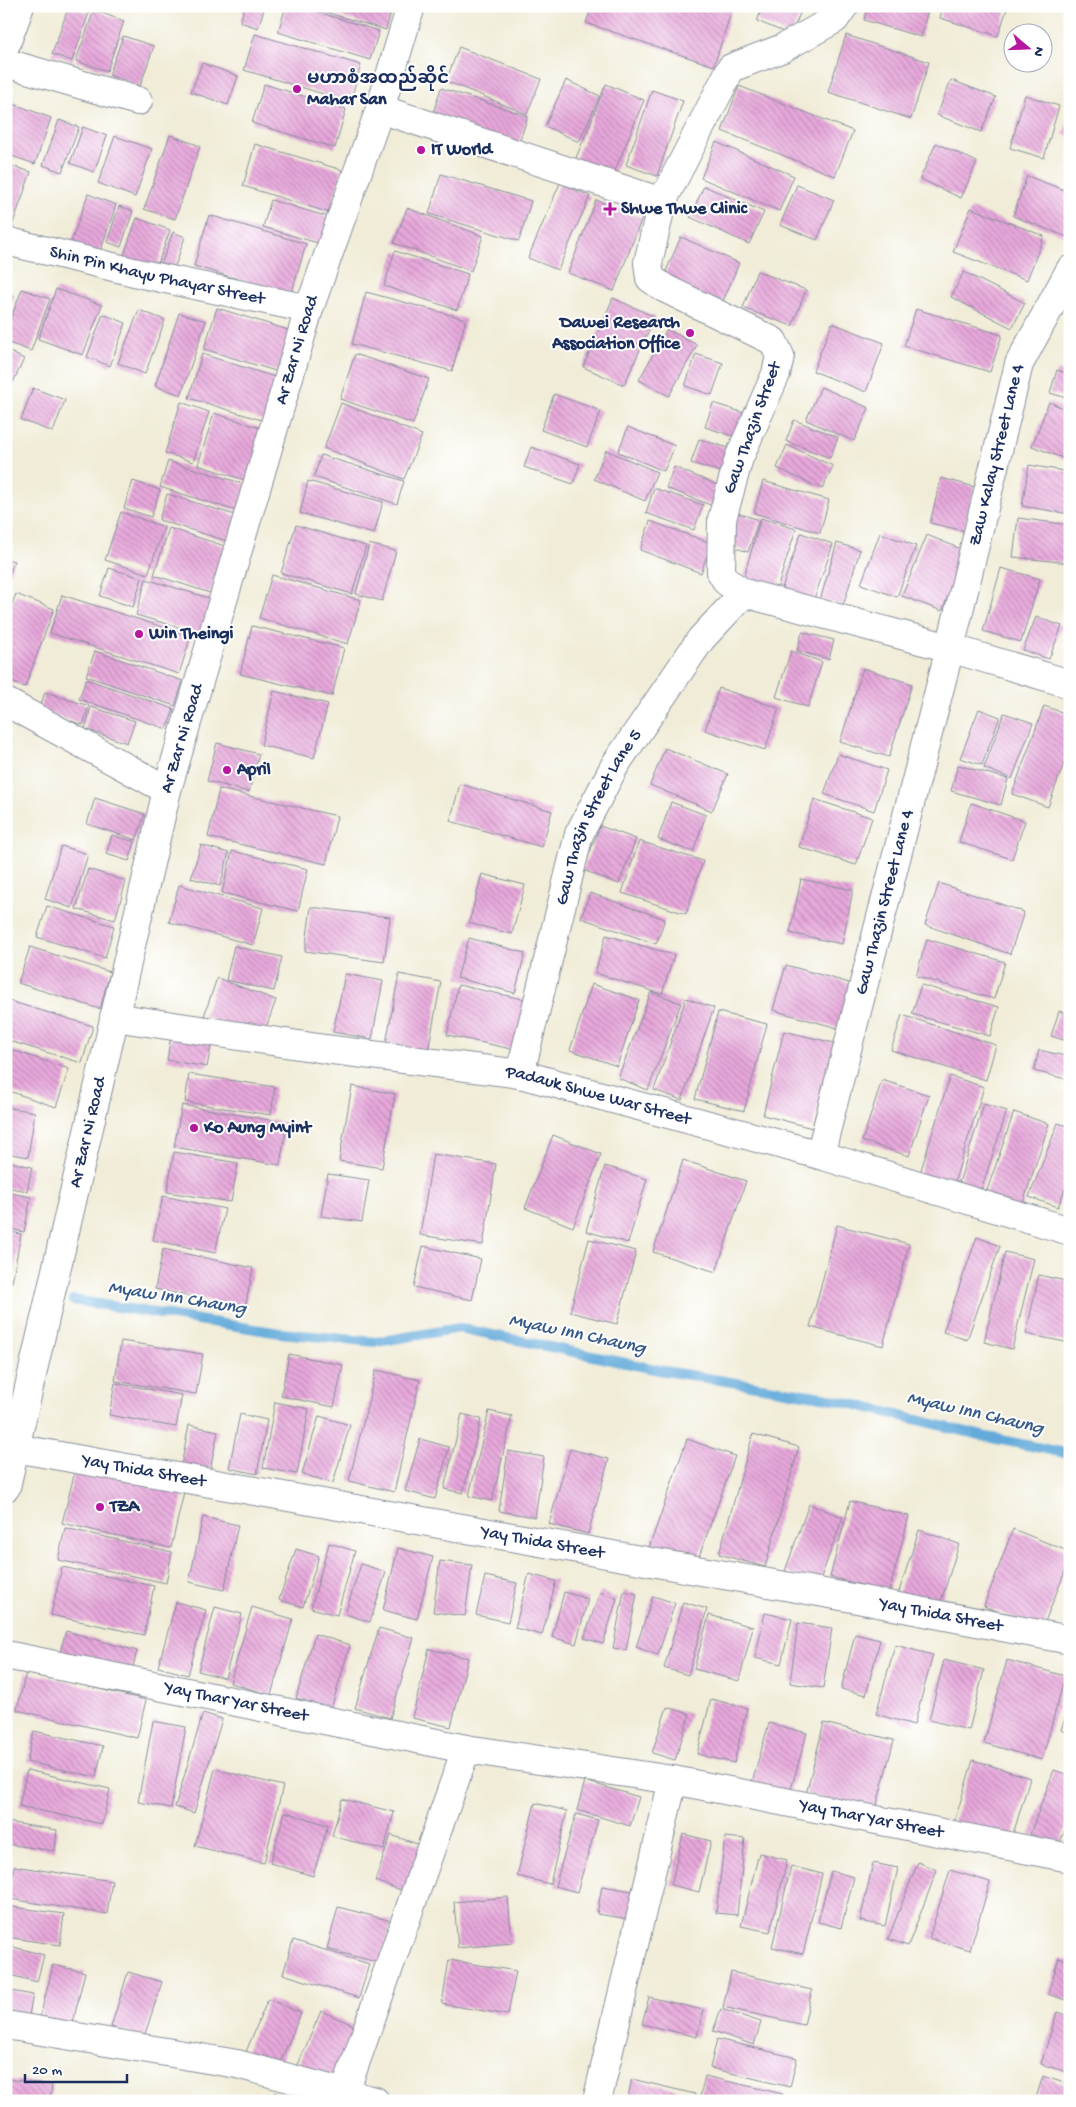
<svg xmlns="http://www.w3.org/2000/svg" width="1076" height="2107" font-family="'Gochi Hand','Noto Sans Myanmar',sans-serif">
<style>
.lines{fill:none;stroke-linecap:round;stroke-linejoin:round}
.stream{stroke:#64aada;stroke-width:10}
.building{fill:url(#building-back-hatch)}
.minor-casing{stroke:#868e9a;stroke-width:30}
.major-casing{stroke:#868e9a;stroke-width:30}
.minor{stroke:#fff;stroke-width:28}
.major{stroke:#fff;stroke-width:28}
.poi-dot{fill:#b5179e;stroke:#fff;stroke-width:2}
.labels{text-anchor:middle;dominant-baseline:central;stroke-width:4;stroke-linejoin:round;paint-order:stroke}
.poi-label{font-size:18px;font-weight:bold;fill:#1b2f5e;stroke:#fff;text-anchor:start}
.street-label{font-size:18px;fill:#1b2f5e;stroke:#fff}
.water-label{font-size:19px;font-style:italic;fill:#355a89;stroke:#fff}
</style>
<defs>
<pattern id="building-back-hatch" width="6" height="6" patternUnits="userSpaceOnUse" patternTransform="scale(1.25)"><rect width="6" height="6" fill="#e8a8db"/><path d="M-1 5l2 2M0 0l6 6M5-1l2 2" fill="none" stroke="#bb89b5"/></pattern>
</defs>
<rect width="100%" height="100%" fill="#fff"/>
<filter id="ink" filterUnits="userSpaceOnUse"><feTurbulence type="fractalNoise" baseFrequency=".02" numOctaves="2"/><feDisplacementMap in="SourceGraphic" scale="10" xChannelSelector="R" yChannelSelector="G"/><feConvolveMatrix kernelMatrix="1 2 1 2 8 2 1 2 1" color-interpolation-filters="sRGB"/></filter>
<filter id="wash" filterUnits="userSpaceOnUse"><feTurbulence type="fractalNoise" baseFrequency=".0096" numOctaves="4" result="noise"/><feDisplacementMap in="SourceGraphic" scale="20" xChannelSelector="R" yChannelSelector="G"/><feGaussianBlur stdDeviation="1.12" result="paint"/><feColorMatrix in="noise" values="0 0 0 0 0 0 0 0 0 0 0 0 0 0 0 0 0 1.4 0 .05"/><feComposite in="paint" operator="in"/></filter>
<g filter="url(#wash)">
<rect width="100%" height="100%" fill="#f0ecd7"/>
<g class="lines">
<path class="stream" d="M73,1300L280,1333L376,1342L460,1328L659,1370L828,1398L987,1437L1070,1454"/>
</g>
<g id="blocks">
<path class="building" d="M69,6L89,13L72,61L52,54Z
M238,6H265L258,28L240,22L244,9Z
M286,6H298L379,31L370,60L278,32Z
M319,6H387L392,8L386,30L318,10Z
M592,6H733L714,66L586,23Z
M763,6H803L791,35L757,21Z
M868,6H929L921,37L864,20Z
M943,6H1008L998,36L940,18Z
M94,10L124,21L107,71L76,61Z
M255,34L361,65L350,102L244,70Z
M846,35L929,62L911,119L828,92Z
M123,36L154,46L140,86L109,75Z
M459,47L541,79L527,114L446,81Z
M202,63L238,76L228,105L191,92Z
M566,80L600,96L579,142L545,126Z
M951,80L996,97L981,132L937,115Z
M264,84L346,109L335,148L252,123Z
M606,84L644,100L612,178L574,163Z
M739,86L853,131L835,176L722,131Z
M441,88L528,116L518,146L431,119Z
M652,90L683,101L657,176L626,165Z
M1025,95L1059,106L1044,158L1010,148Z
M9,102L51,118L35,164L6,154V110Z
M1070,117V137L1063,134Z
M59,120L79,127L62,172L43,165Z
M83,127L107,136L94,172L70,163Z
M170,135L200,146L175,219L144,209Z
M115,136L152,149L135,197L98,183Z
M716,142L794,176L779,211L701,178Z
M936,143L977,162L961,198L920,179Z
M255,144L342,170L330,213L243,186Z
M6,164L31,172L11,229L6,227Z
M441,174L531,201L519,241L429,214Z
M1027,176L1070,192V238L1013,216Z
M560,183L590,196L558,270L528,258Z
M797,185L834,200L817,240L780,225Z
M704,186L764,212L749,244L690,217Z
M88,194L116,205L98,258L69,248Z
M271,200L329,217L321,244L263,227Z
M596,200L642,218L614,291L568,273Z
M119,206L133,211L121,247L107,242Z
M407,208L483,236L471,271L394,243Z
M971,208L1044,236L1027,280L953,252Z
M209,215L306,244L291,295L194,266Z
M137,218L170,230L154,275L121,263Z
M173,232L185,237L172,275L159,270Z
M681,237L739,263L721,306L662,280Z
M395,251L468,274L457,310L384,286Z
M757,271L806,290L792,326L743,308Z
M964,272L1025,303L1012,328L951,297Z
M22,289L50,299L31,351L6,342V331Z
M56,289L102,305L83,355L38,339Z
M366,292L466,319L452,371L352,344Z
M6,293L14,296L6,315Z
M613,298L655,317L624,385L583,367Z
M217,308L298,333L285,374L204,349Z
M916,309L1002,335L990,372L904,346Z
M139,310L165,320L145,374L118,363Z
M179,313L206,321L181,395L155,386Z
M103,314L126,323L110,366L87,357Z
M832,323L884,343L866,392L813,371Z
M667,329L697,345L669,396L639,380Z
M6,350L24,359L6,397Z
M202,354L281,379L268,422L189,398Z
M355,354L429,379L413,424L340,399Z
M696,354L723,363L712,395L685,386Z
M1057,370L1070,374V399L1050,393Z
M821,387L869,408L854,441L806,420Z
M33,388L65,400L53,432L21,420Z
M554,394L601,411L587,447L541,430Z
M181,402L209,412L193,462L165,453Z
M1049,402L1070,411V461L1032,446Z
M341,403L422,435L404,479L324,448Z
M713,403L744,413L736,437L705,427Z
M214,413L270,431L254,483L198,465Z
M794,420L838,437L830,458L786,441Z
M628,427L675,446L664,471L618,452Z
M699,439L735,450L728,474L691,463Z
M787,445L833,466L822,489L777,468Z
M531,447L580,464L573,484L524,467Z
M606,450L657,472L645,501L594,479Z
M321,455L404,481L397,504L314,477Z
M168,461L248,485L240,512L160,487Z
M1029,465L1070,472V514L1022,506Z
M674,467L720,486L713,506L666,488Z
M941,478L975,487L964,531L930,523Z
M133,481L160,490L151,517L124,508Z
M308,481L383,502L374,534L300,513Z
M763,481L829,500L820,533L754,513Z
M654,488L703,505L694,530L646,513Z
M167,494L238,516L230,542L159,520Z
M121,512L164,527L148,574L105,560Z
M735,512L759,520L748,552L725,544Z
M761,518L796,529L777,589L743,579Z
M1018,518L1070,525V563L1013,557Z
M650,521L711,543L701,573L640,550Z
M296,525L366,546L352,594L281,573Z
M169,528L225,546L210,593L154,575Z
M801,533L833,544L812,605L780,594Z
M880,533L916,546L897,597L861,584Z
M927,535L966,551L942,611L902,596Z
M837,543L860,550L843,606L820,600Z
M369,544L396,551L382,601L356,594Z
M6,559L14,561L7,583H6Z
M109,568L142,578L133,607L100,596Z
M1001,568L1040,579L1021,642L983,631Z
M272,575L361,600L348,644L259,618Z
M146,579L212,599L202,634L136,615Z
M16,594L54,609L25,687L6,680V619Z
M62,595L191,636L179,674L50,633Z
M1036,617L1062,626L1049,659L1023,650Z
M252,626L344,648L332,696L240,674Z
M802,632L834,640L829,659L797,651Z
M95,651L183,681L175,706L86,676Z
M791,651L822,662L808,707L776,697Z
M863,668L912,684L889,757L840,742Z
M86,679L174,709L167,729L79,699Z
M719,688L779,708L765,750L705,730Z
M274,691L328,704L314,758L261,745Z
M45,692L89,706L83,725L39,710Z
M1044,706L1070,715V747L1048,807L1012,794Z
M91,707L135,721L127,743L85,729Z
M979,709L1000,717L982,765L960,758Z
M1004,713L1033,723L1012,779L984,768Z
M217,743L259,754L249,792L207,781Z
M665,748L728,774L712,811L650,785Z
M838,754L887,770L874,811L824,794Z
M958,765L1008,779L1001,805L951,791Z
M460,784L552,811L542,847L450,821Z
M219,789L337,816L326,864L208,837Z
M95,798L145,814L136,840L87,824Z
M814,799L872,818L856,865L799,847Z
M671,802L706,815L693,852L658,839Z
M971,803L1025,821L1012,859L959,842Z
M600,826L636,839L619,884L583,870Z
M112,835L135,842L129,861L106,854Z
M639,841L703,861L686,914L622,893Z
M201,845L229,853L220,886L191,878Z
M61,846L88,854L72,908L45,899Z
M232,851L308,869L298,911L222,893Z
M88,869L126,881L115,920L76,909Z
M482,874L525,885L512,934L469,923Z
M801,879L853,890L842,944L790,933Z
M939,883L1024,912L1010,954L925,925Z
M179,885L263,908L253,945L169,922Z
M590,893L665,919L656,944L581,918Z
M47,906L114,926L105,958L37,937Z
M311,907L390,917L384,962L305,951Z
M606,935L674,955L662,994L595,973Z
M469,938L525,953L515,993L457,978Z
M927,939L1005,962L994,999L916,976Z
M234,946L282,957L274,991L226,980Z
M30,947L110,972L100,1009L18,983Z
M786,965L853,984L841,1029L773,1010Z
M345,974L383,981L372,1039L333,1032Z
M399,974L441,982L428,1051L386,1043Z
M217,978L276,1000L263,1036L204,1016Z
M592,984L639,1000L617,1066L570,1050Z
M458,985L527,1000L516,1050L447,1035Z
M921,985L999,1007L990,1036L912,1014Z
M651,992L681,1003L648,1090L618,1078Z
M686,998L714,1008L682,1100L654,1090Z
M6,1000L93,1026L82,1063L6,1040Z
M1059,1011L1070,1014V1042L1051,1036Z
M718,1012L767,1024L744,1111L695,1099Z
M902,1015L996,1045L986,1080L891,1050Z
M172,1029L213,1036L207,1067L167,1060Z
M784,1031L834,1043L812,1128L763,1115Z
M6,1048L69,1069L56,1107L6,1090Z
M1039,1050L1070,1057V1080L1034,1071Z
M189,1074L275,1087L271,1115L185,1102Z
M950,1076L984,1087L951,1193L917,1183Z
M882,1080L929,1095L909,1156L862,1141Z
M352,1086L395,1094L382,1168L339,1161Z
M984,1104L1007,1111L979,1196L957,1189Z
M182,1105L287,1123L280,1165L174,1147Z
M6,1107L35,1112L28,1157L6,1153Z
M1014,1112L1049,1124L1020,1212L984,1199Z
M1058,1123L1070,1127V1176L1058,1207L1029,1197Z
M553,1135L601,1154L573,1227L525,1208Z
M174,1152L238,1163L231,1202L167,1192Z
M433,1154L496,1164L483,1245L420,1235Z
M683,1160L746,1181L716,1272L653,1252Z
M6,1161L32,1167L27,1191L6,1187Z
M605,1166L647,1179L628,1243L586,1231Z
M328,1174L369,1180L362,1222L321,1216Z
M6,1192L31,1197L24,1232L6,1228Z
M163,1196L225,1209L215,1253L153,1240Z
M837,1225L909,1244L883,1346L810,1327Z
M6,1231L21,1234L12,1282L6,1281Z
M977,1237L1000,1246L967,1340L943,1332Z
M589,1239L636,1251L617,1324L570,1312Z
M423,1246L481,1259L472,1300L414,1287Z
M163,1249L253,1268L245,1308L155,1289Z
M1005,1252L1034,1259L1012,1349L984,1342Z
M1039,1275L1070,1282V1343L1026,1334Z
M121,1341L203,1354L196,1394L115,1381Z
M289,1354L343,1365L334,1407L281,1396Z
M376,1370L420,1380L394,1492L349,1481Z
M115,1383L182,1395L176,1427L109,1415Z
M275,1402L309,1409L297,1474L263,1468Z
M489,1411L512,1416L492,1501L469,1496Z
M240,1414L267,1420L257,1474L229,1468Z
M462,1414L481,1419L463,1493L444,1489Z
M319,1416L350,1425L333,1483L302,1474Z
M189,1425L218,1431L208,1481L179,1476Z
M753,1434L799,1447L765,1567L719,1554Z
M420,1439L449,1447L435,1499L405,1491Z
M687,1439L735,1456L696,1565L649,1548Z
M570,1449L609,1459L588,1534L549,1524Z
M508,1451L544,1457L535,1517L499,1511Z
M76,1467L184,1492L171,1548L62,1523Z
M850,1501L909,1516L889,1592L830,1577Z
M809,1504L843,1517L819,1583L785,1571Z
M203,1517L238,1525L224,1590L189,1582Z
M65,1528L172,1552L166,1583L58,1560Z
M1013,1529L1070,1552V1559L1042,1629L984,1606Z
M919,1530L959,1544L938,1611L897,1598Z
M329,1543L355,1551L337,1615L311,1608Z
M398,1548L433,1557L417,1619L383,1610Z
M296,1549L319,1556L303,1607L279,1600Z
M440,1561L472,1565L465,1616L433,1612Z
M361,1564L386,1572L370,1622L345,1614Z
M62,1567L154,1586L144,1635L51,1615Z
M529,1574L556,1581L542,1635L515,1628Z
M485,1576L517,1583L508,1622L476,1615Z
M624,1591L637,1594L626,1650L613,1648Z
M564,1592L588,1599L576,1644L552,1637Z
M600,1592L617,1598L603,1644L584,1638Z
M653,1596L675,1603L658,1655L636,1647Z
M176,1602L206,1610L188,1675L158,1667Z
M683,1602L707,1609L688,1675L664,1668Z
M215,1607L242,1614L225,1678L198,1671Z
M252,1607L293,1619L271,1695L230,1683Z
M765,1613L792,1619L781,1664L755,1658Z
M709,1615L753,1627L739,1681L694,1669Z
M798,1623L832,1628L823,1688L790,1683Z
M379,1628L414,1638L390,1718L355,1708Z
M66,1631L137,1651L130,1679L58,1659Z
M315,1634L350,1645L331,1709L296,1698Z
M855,1634L880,1640L866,1695L841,1689Z
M895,1645L933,1655L914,1725L876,1714Z
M429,1649L468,1658L451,1727L412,1718Z
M944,1660L984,1670L969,1730L929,1720Z
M1007,1660L1065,1676L1042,1760L984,1743Z
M26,1672L146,1700L137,1738L17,1710Z
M711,1699L747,1708L734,1763L697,1754Z
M1069,1706H1070V1733L1061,1730Z
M667,1707L690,1714L675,1760L652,1753Z
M203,1713L222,1719L194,1813L175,1807Z
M153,1721L186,1727L171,1808L138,1802Z
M769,1723L807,1733L789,1796L751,1786Z
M824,1723L894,1740L875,1812L806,1794Z
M34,1731L103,1746L96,1777L27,1762Z
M973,1760L1030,1778L1011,1841L954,1823Z
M215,1769L283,1786L264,1863L195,1846Z
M27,1770L110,1789L102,1824L19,1806Z
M1054,1770L1070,1776V1817L1059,1845L1030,1834Z
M585,1781L639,1797L630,1826L577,1810Z
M342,1799L394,1812L384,1850L332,1836Z
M535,1803L567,1811L550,1884L517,1876Z
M285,1812L328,1825L313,1876L270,1863Z
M576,1814L598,1820L577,1892L555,1886Z
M6,1822L57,1830L55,1851L6,1844Z
M683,1834L711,1841L699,1892L671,1885Z
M391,1835L426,1847L410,1893L375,1881Z
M725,1837L745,1839L737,1915L716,1913Z
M759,1853L787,1860L770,1932L741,1926Z
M918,1862L937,1870L908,1946L888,1939Z
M873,1863L898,1868L885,1926L860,1921Z
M14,1866L112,1881L107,1914L9,1899Z
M791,1866L822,1874L803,1954L772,1947Z
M950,1870L990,1882L970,1950L929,1938Z
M831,1871L854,1877L841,1928L818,1922Z
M602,1886L639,1892L635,1920L597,1914Z
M508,1897L512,1943L458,1948L454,1902Z
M6,1906L64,1914L60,1945L6,1937Z
M338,1907L392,1921L380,1963L327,1949Z
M293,1940L369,1964L359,1998L283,1974Z
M10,1946L44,1955L37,1982L6,1974V1960Z
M1059,1958L1070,1961V2001L1048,1994Z
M449,1960L516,1971L508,2015L442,2004Z
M53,1965L85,1972L72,2026L40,2017Z
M128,1972L162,1982L144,2037L111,2027Z
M731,1972L812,1990L804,2025L723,2007Z
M6,1990L33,1995L27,2025L6,2020Z
M649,1997L703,2010L697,2037L642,2024Z
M268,1999L301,2013L278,2068L245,2054Z
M721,2009L761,2022L754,2045L713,2031Z
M321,2011L362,2029L338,2086L297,2067Z
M1057,2012L1070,2016V2073L1041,2064Z
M717,2039L797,2058L790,2087L710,2068Z
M705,2076L783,2094L781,2101H699Z
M1043,2076L1070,2085V2101H1035Z
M6,2079L52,2085L50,2101H6Z
M632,2079L695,2094L693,2101H627Z
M275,2092L296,2101H272Z"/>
</g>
</g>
<g filter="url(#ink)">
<use href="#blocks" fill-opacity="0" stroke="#868e9a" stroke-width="1"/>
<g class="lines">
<g class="minor-casing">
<g id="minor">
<path d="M844,6L835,19L783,48L731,68L662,202L648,263L650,278L664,288L773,341L780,356L776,374L739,458L722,519L721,572L727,582L744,593L950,648L1070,684"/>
<path d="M6,44L20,6"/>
<path d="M6,63L138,101"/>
<path d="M380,109L662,202"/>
<path id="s1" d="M6,241L142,274L309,309"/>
<path d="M6,702L167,790"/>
<path id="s2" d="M114,1017L325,1049L520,1074L820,1155L1070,1231"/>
<path id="s3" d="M520,1074L579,834L615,765L701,639L744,593"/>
<path id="s4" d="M820,1155L950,648L1019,364L1070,270"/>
<path id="s5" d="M15,1448L852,1598L1070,1640"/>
<path id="s6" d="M6,1655L466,1749L673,1780L1070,1858"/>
<path d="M6,2025L237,2064L375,2101"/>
<path d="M345,2092L466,1749"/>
<path d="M597,2101L673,1780"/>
</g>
</g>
<g class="major-casing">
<g id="major">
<path id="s7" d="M6,1487L167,790L309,309L380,109L411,6"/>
</g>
</g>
<use href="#minor" class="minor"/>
<use href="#major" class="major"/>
</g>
</g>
<g class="poi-dot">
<circle cx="297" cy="89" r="5"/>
<circle cx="421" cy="150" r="5"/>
<path d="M607.5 201.5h5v5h5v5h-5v5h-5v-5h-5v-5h5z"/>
<circle cx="690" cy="333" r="5"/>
<circle cx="139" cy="634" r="5"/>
<circle cx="227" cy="770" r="5"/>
<circle cx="194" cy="1128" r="5"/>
<circle cx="100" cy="1507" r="5"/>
</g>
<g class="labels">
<g class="poi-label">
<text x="307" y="79">မဟာစံအထည်ဆိုင်<tspan x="307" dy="21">Mahar San</tspan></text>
<text x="431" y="150">IT World</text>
<text x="621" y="209">Shwe Thwe Clinic</text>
<text x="680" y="323" text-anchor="end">Dawei Research<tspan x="680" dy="21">Association Office</tspan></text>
<text x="149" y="634">Win Theingi</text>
<text x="237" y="770">April</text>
<text x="204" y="1128">Ko Aung Myint</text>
<text x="110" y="1507">TZA</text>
</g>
<g class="street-label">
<text stroke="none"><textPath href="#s1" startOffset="155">Shin Pin Khayu Phayar Street</textPath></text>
<text stroke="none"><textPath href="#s7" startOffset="1174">Ar Zar Ni Road</textPath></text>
<text transform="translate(753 428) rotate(-70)">Gaw Thazin Street</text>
<text stroke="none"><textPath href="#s4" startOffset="722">Zaw Kalay Street Lane 4</textPath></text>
<text stroke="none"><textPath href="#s7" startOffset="769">Ar Zar Ni Road</textPath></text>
<text stroke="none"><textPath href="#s3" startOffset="270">Gaw Thazin Street Lane 5</textPath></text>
<text stroke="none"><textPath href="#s4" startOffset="261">Gaw Thazin Street Lane 4</textPath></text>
<text stroke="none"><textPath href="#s2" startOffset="491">Padauk Shwe War Street</textPath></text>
<text stroke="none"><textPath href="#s7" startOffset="364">Ar Zar Ni Road</textPath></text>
<text stroke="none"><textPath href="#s5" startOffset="131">Yay Thida Street</textPath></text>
<text stroke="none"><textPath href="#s5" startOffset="536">Yay Thida Street</textPath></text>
<text stroke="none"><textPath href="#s5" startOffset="941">Yay Thida Street</textPath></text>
<text stroke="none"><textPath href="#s6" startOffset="235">Yay Thar Yar Street</textPath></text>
<text stroke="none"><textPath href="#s6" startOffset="881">Yay Thar Yar Street</textPath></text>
</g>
<g class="water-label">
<text transform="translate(177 1299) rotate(9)">Myaw Inn Chaung</text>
<text transform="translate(577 1335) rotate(12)">Myaw Inn Chaung</text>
<text transform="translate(975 1414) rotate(13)">Myaw Inn Chaung</text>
</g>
</g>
<rect width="1076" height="2107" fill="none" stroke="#fff" stroke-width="25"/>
<g transform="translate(1028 48) rotate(109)"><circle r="24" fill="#ffffff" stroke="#a4acbf"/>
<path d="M0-4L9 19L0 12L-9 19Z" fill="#b5179e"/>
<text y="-8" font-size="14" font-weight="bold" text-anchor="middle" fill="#1b2f5e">N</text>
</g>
<path d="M25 2074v8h102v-8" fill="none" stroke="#1b2f5e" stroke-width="2.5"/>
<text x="32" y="2074" font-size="15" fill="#1b2f5e" stroke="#ffffff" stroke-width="4" paint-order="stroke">20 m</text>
</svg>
